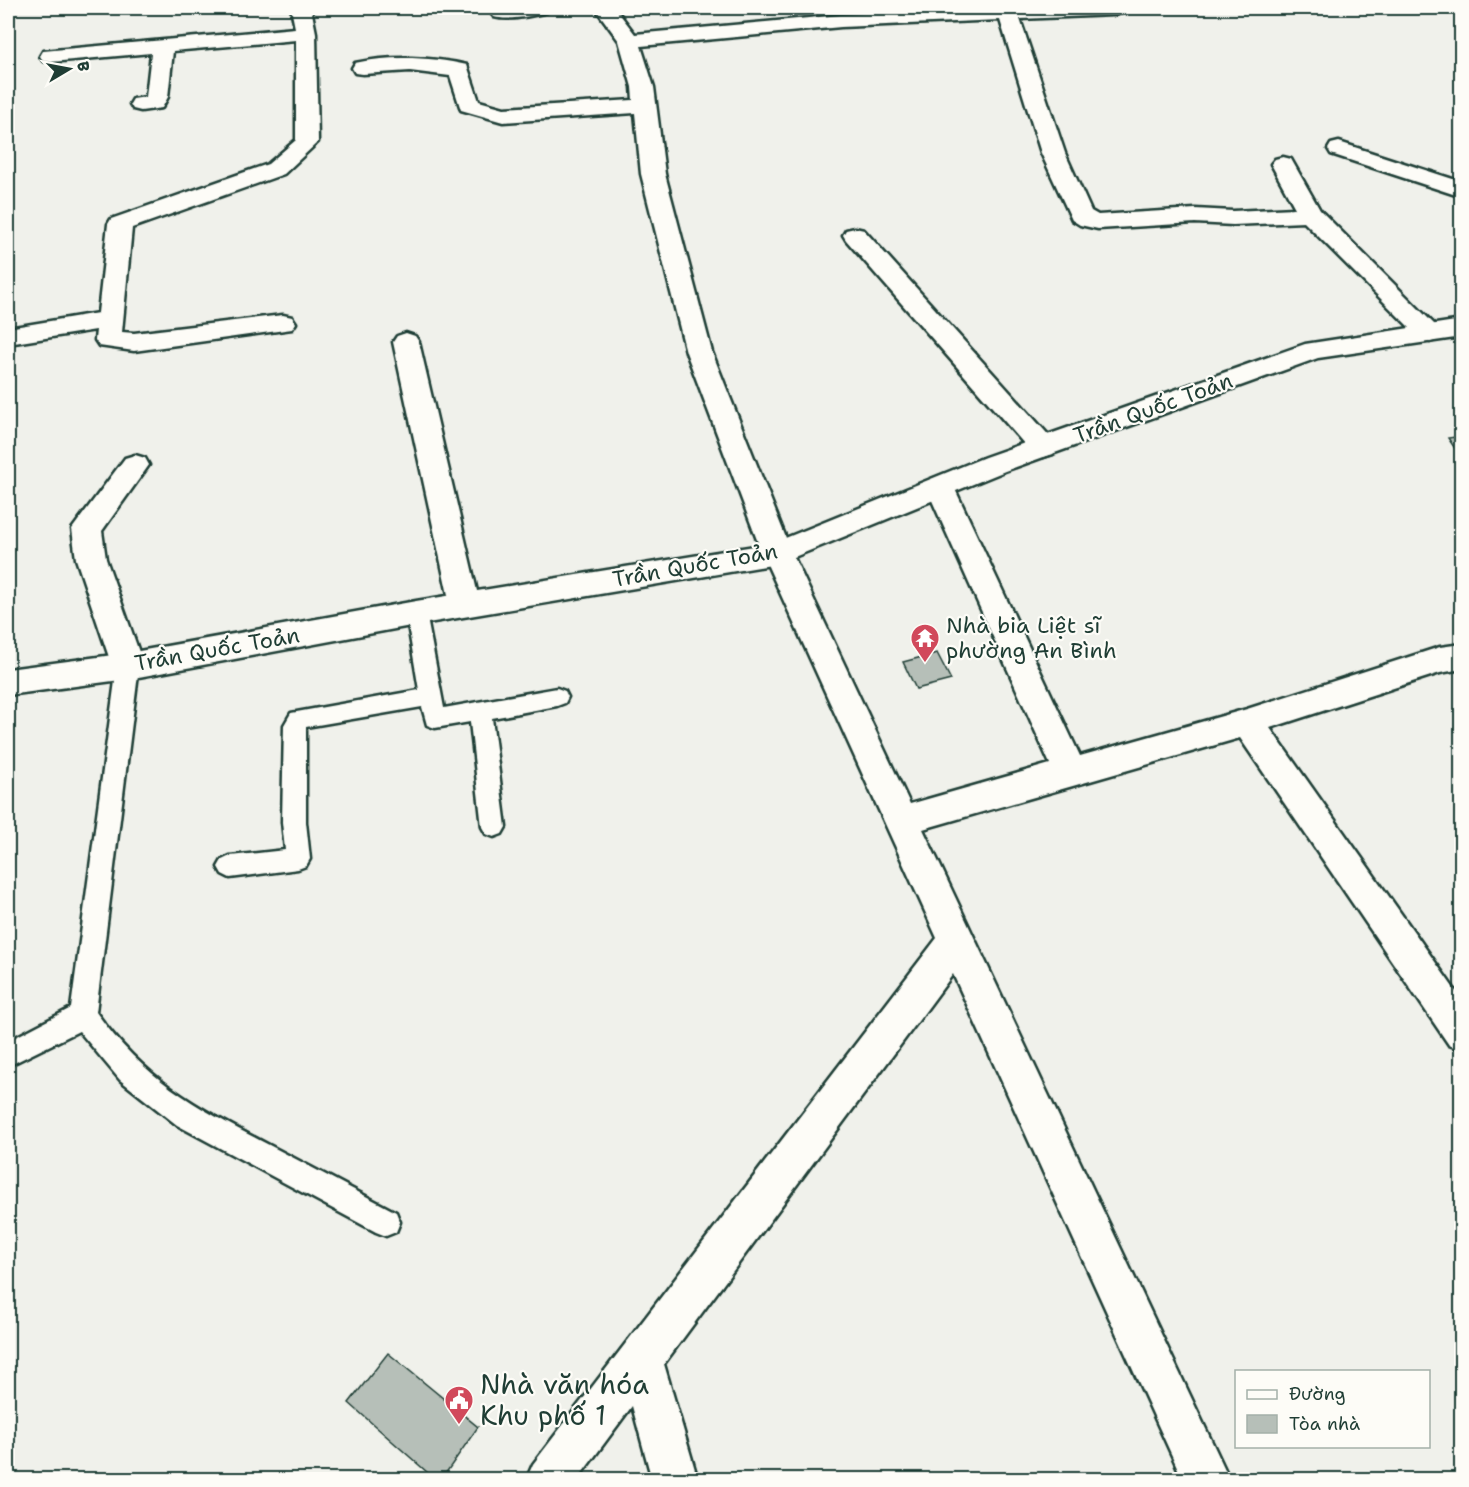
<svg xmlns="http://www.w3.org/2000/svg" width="1469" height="1487" font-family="'Shantell Sans',sans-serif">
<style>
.building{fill:#b6bfb8;stroke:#1f3d34;stroke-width:1.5}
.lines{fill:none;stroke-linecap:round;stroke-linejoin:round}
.service-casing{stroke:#1f3d34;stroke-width:5}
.minor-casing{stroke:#1f3d34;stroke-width:5}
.secondary-casing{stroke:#1f3d34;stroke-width:5}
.service{fill:#fdfcf7;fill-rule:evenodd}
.minor{fill:#fdfcf7;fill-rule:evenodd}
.secondary{fill:#fdfcf7;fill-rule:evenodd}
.labels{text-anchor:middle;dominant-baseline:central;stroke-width:4.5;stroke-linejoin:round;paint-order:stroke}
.street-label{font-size:22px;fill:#1f3d34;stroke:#fdfcf7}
.poi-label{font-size:22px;fill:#1f3d34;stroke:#fdfcf7;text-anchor:start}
.near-poi-label{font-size:27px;fill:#1f3d34;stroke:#fdfcf7;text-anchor:start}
</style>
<rect width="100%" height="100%" fill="#f0f1eb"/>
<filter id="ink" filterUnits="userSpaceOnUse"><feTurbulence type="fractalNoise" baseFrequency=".0167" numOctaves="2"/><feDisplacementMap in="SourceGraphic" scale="12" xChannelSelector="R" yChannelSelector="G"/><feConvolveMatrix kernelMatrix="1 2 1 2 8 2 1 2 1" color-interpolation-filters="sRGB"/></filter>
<g filter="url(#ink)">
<path class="building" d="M1462,436V459L1448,438Z
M937,653L951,680L916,689L903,662Z
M388,1353L478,1427L441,1480H436L349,1403Z"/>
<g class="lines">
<g class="service-casing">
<path id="service" d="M416,605L423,607L426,613L444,708L557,688L565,691L568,697L565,703L557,706L492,718L506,827L502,834L494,837L486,834L482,827L470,722L435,728L427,725L422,707L306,727V822L310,859L306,866L298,869L230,878L222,874L218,867L222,860L230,856L285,850L282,822L284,725L291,713L419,690L406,613L409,607Z
M128,657L136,660L139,666L96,1012C145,1081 198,1108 271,1146C313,1168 354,1190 396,1212L400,1222L396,1232L386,1236L376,1232L177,1125L120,1080L79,1031L8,1066V1041L71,1008L117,666L120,660Z"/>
</g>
<g class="minor-casing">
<path id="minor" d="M291,8H311L316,33L318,142L284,174L132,228L122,332L134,333L283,315L292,317L296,323L292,329L134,351L99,346L95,340L96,330L8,344V328L98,313L108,224L111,219L268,164L296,140V40L173,51L168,97L162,108L141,111L133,109L130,104L133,99L146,97L151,53L51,62L43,61L40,56L43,51L295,28Z
M498,8H550L547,12C532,16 509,21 494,17L491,13Z
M595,8H615L635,34L841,15L1005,8H1123L1121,13L1114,15L1020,19L1065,153L1091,211L1098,215L1195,209L1233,211L1295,208L1271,164L1275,159L1283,157L1291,159L1320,210L1443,333L1439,339L1430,342L1421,339L1304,222L1233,225L1195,223L1098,229L1080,225L1072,220L1041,153L1000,20L841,27L641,46L654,87L665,174L712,352L792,553L910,804L1050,764L926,487L930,480L940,477L950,480L954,487L1080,756L1247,709L1440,647L1462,644V669L1440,673L1270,728L1462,1000V1050L1449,1045L1240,738L923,829L1230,1480H1183L953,974L664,1364L698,1480H652L632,1406L577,1480H526L533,1464L937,938L762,553L686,352L641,174L635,113L503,122L461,110L450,76L410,71L363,74L355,73L352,68L355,63C389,55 433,57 467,65L479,101L504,108L633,100L632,87L619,41Z
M1339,142L1462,182V197L1331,154L1328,149L1331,144Z
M855,228L864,230L1053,440L1057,447L1053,454L1043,457L1033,454L846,240L843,235L846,230Z
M406,333L415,336L419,342L480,604L476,612L465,616L454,612L450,604L393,342L397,336Z
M135,455L145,458L149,465L102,531L106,559L144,666L139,675L128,679L117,675L112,666L76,559L72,529L125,458Z"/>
</g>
<g class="secondary-casing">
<path id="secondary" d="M1462,320V337L1318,358L1005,471L777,564L416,625L128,679L8,695V669L128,653L416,601L773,543L985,457L1305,344Z"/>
</g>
<use href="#service" class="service"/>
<use href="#minor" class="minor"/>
<use href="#secondary" class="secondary"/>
</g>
</g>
<defs>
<g id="temple-pin" transform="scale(1.5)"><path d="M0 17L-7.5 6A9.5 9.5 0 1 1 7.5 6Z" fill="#d1495b" stroke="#fdfcf7"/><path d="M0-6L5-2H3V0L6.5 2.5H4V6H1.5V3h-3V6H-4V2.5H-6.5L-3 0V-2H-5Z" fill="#fff"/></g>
<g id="civic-pin" transform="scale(1.5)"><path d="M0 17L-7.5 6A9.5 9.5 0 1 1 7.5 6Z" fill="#d1495b" stroke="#fdfcf7"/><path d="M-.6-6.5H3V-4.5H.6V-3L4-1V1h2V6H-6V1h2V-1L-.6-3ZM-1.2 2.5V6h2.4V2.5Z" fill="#fff"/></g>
</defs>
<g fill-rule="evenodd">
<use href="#temple-pin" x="925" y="638"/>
<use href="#civic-pin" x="459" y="1400"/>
</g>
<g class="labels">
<g class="street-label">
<text transform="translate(1153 408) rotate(-20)">Trần Quốc Toản</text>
<text transform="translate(695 565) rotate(-10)">Trần Quốc Toản</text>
<text transform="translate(217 649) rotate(-10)">Trần Quốc Toản</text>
</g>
<g class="poi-label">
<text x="946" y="625">Nhà bia Liệt sĩ<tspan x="946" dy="25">phường An Bình</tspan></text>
</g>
<g class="near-poi-label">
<text x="480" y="1384">Nhà văn hóa<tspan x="480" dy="31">Khu phố 1</tspan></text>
</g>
</g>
<rect width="1469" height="1487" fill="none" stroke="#fdfcf7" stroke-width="30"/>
<rect x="15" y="15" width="1439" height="1457" fill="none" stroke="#1f3d34" stroke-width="2" filter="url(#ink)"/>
<rect x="1235" y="1370" width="195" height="78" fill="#fdfcf7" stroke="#a4b0a9" stroke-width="1.5"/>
<rect x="1247" y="1390" width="30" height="9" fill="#fdfcf7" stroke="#a4b0a9" stroke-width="1.5"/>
<text x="1289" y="1400" font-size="18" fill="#1f3d34">Đường</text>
<rect x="1247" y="1415" width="30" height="18" fill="#b6bfb8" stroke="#a4b0a9" stroke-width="1.5"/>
<text x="1289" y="1430" font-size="18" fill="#1f3d34">Tòa nhà</text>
<g transform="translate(69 69) rotate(80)" stroke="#fdfcf7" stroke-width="4.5" paint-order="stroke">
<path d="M0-4.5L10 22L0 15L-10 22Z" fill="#1f3d34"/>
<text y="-9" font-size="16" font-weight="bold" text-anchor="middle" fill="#1f3d34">B</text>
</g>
</svg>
